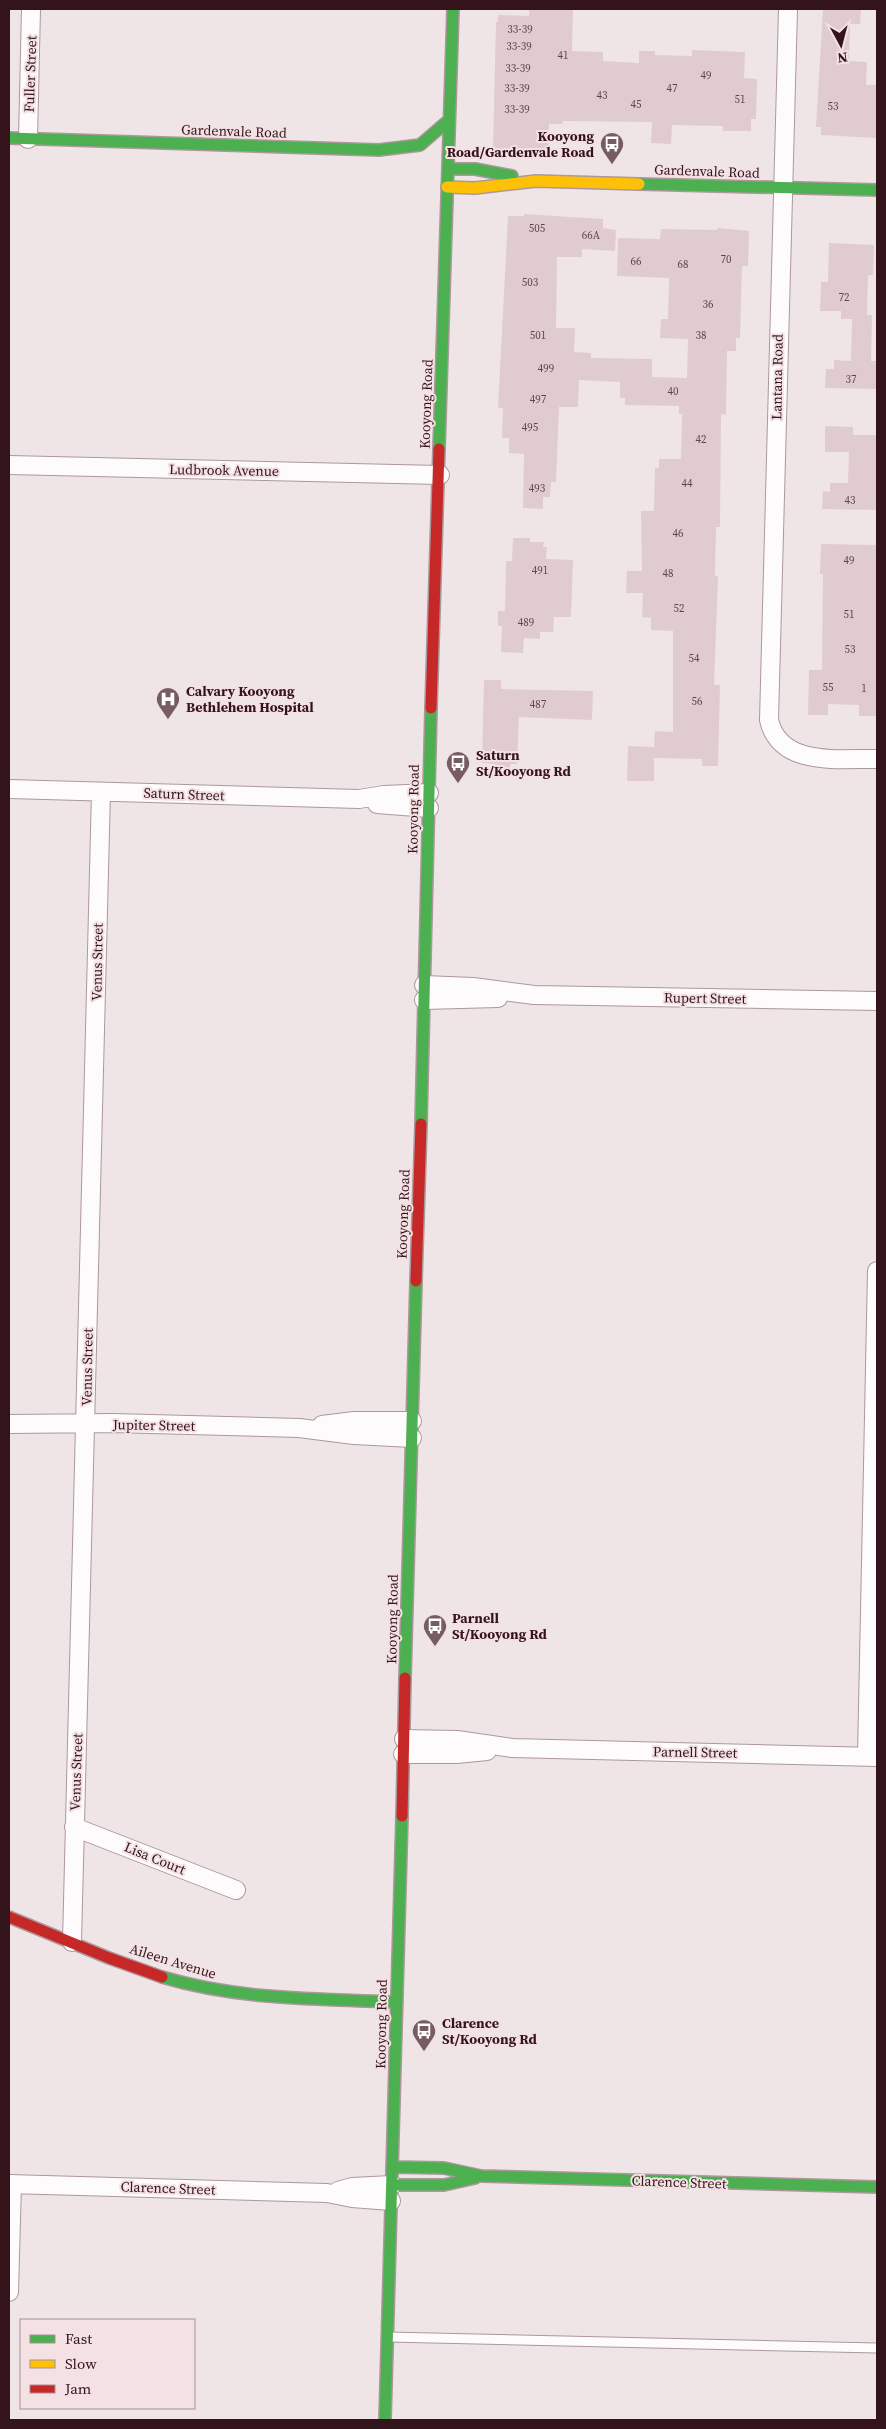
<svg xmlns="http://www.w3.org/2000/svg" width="886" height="2429" font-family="'Source Serif 4',serif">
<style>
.building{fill:#e0ccce}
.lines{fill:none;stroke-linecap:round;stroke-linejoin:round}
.lane-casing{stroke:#ac989c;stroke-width:11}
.street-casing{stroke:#ac989c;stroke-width:20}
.fast-casing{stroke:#ac989c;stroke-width:14}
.slow-casing{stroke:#ac989c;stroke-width:14}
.jam-casing{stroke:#ac989c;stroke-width:14}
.lane{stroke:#fdfbfb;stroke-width:9}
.street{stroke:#fdfbfb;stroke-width:18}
.fast{stroke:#4caf50;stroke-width:11}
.slow{stroke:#ffc107;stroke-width:11}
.jam{stroke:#c62828;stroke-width:11}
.labels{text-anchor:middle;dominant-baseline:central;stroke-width:4;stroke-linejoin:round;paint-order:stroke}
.number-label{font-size:11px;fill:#61454a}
.street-label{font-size:14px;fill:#33141a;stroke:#f4e1e3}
.poi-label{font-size:14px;font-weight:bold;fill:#33141a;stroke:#f4e1e3;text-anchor:start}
</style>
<rect width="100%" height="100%" fill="#f0e5e6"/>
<path class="building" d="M529,9H573L572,51L603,52V61L639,63V51H655V55L692,56V50L745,52L744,78L757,79L756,119H751V131H723V126L672,125L671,144L651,143L652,122L563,121V124H549L548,149H493L496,22H498V15L529,16Z
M823,9H861L860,24H850L849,61L867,62L866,85H877V138L821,135V127H816Z
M524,214L603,219V228L616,230L615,251L582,249V257H557L556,328H575L574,352L591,353V358L652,359V377L687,378L688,339L660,338L661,319H668L669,278L617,276L618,238L660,239L661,229L717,230L718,228L749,231L748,266H742L740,338H736V351H727L726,415L721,414L720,527H716L715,576H718L714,685H720L718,766H702V759L654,758V747V781H627L628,746L654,747L655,731L673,732V631L651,630V618L642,617L643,593H626L627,571H642L641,511H654L655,468H659V459H681L682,414H679V406L625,405V398H620V382L579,380L578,407H559L556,482H551L550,497H543V509L523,508L524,454L509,453V438H502L503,408H498L508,216H524Z
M829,243L874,245L873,275H868L867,315H872L871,361H877V389L825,388L826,369H834V360L851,361L852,319H841V311H820L821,282H828Z
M825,426L853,427V435H877V510L822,509L823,491L830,492V483H848L849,452H825Z
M513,538H530V542H544L543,547H547L546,559L573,560L571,617H554L553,632H540V639L524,638L523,653L501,652L502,626H498V611H505L506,561H512Z
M821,544L877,545V716H859V705L828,704V715H808L809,670H822L823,574H820Z
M484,680H501V689L593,691L592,720L519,717L517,764H510V770L495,769V764L482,763Z"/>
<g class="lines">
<g class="lane-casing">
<path id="lane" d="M388,2337L877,2348"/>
</g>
<g class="street-casing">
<path id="street" d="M788,9L769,720C780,768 840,758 877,759
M28,139L31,9
M9,465L440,475
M9,789L359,799L384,795L429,793
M377,804L429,808
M424,985L473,987L534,995L877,1001
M424,1000L498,998
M9,1424L112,1423L299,1428L354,1435L412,1438
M322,1425L354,1421H412
M404,1739L457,1740L512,1748L877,1757
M403,1754H457L487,1751
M867,1756L877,1271
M74,1827L236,1890
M72,1942L101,792
M9,2184L327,2193L352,2198L391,2201
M338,2191L352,2187L392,2185
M9,2292L12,2184"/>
</g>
<g class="fast-casing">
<path id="fast" d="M9,138L379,150L420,145L449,120
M448,169H475L512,176
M639,184L877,190
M439,449L453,9
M421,1124L431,708
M405,1678L416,1281
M162,1977C239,2000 317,1999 397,2002
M392,2167L444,2168L481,2176L877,2187
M392,2185H444L475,2178
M385,2420L402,1816"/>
</g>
<g class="slow-casing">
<path id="slow" d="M447,187L475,188L536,181L639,184"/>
</g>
<g class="jam-casing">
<path id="jam" d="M431,708L439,449
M416,1281L421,1124
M402,1816L405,1678
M9,1917L109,1958L162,1977"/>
</g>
<use href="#lane" class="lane"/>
<use href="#street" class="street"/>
<use href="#fast" class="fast"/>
<use href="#slow" class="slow"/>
<use href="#jam" class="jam"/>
</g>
<defs>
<g id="bus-pin" transform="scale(1.25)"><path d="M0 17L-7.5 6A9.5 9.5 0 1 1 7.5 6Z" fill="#755d61" stroke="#f4e1e3"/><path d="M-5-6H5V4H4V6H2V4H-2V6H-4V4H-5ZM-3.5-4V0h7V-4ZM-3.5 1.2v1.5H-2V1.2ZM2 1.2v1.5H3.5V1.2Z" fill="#fff"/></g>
<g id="hospital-pin" transform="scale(1.25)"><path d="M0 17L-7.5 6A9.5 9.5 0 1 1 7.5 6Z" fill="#755d61" stroke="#f4e1e3"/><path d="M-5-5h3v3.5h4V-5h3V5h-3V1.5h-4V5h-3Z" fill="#fff"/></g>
</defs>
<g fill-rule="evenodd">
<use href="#bus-pin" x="612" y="144"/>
<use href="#hospital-pin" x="168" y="699"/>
<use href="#bus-pin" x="458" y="763"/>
<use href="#bus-pin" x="435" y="1626"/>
<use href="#bus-pin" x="424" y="2031"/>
</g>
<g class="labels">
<g class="number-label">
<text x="520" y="29">33-39</text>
<text x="519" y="46">33-39</text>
<text x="563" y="55">41</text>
<text x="518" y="68">33-39</text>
<text x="706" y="75">49</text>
<text x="517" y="88">33-39</text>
<text x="672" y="88">47</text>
<text x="602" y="95">43</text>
<text x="740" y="99">51</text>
<text x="636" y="104">45</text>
<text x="833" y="106">53</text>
<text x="517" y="109">33-39</text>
<text x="537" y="228">505</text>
<text x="591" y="235">66A</text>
<text x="726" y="259">70</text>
<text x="636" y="261">66</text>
<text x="683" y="264">68</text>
<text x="530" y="282">503</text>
<text x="844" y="297">72</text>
<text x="708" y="304">36</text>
<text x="538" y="335">501</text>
<text x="701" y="335">38</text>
<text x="546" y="368">499</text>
<text x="851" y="379">37</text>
<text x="673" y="391">40</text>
<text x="538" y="399">497</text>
<text x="530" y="427">495</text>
<text x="701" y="439">42</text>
<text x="687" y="483">44</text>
<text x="537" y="488">493</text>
<text x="850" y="500">43</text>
<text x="678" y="533">46</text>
<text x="849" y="560">49</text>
<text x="540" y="570">491</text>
<text x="668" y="573">48</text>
<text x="679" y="608">52</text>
<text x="849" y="614">51</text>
<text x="526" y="622">489</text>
<text x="850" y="649">53</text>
<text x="694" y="658">54</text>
<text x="828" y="687">55</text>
<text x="864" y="688">1</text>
<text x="697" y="701">56</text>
<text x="538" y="704">487</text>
</g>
<g class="street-label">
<text transform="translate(30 74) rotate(-88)">Fuller Street</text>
<text transform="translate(234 131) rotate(2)">Gardenvale Road</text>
<text transform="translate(707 171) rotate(2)">Gardenvale Road</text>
<text transform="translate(777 377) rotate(-89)">Lantana Road</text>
<text transform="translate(426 404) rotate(-88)">Kooyong Road</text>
<text transform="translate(224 470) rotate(1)">Ludbrook Avenue</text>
<text transform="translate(184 794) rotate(2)">Saturn Street</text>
<text transform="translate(413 809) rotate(-89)">Kooyong Road</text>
<text transform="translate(97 962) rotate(-89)">Venus Street</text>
<text transform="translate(705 998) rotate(1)">Rupert Street</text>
<text transform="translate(403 1214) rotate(-88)">Kooyong Road</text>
<text transform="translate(87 1367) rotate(-89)">Venus Street</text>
<text transform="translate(154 1425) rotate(1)">Jupiter Street</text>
<text transform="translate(392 1619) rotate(-89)">Kooyong Road</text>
<text transform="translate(695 1752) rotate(1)">Parnell Street</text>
<text transform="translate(76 1772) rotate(-88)">Venus Street</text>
<text transform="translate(155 1858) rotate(22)">Lisa Court</text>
<text transform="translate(173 1961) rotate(17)">Aileen Avenue</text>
<text transform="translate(381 2024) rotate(-89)">Kooyong Road</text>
<text transform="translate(679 2182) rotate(2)">Clarence Street</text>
<text transform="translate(168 2188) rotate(2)">Clarence Street</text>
</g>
<g class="poi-label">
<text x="594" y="136" text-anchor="end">Kooyong<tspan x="594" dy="16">Road/Gardenvale Road</tspan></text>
<text x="186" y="691">Calvary Kooyong<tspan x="186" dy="16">Bethlehem Hospital</tspan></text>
<text x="476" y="755">Saturn<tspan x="476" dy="16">St/Kooyong Rd</tspan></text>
<text x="452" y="1618">Parnell<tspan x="452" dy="16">St/Kooyong Rd</tspan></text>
<text x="442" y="2023">Clarence<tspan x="442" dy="16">St/Kooyong Rd</tspan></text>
</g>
</g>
<rect width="886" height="2429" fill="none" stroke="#33141a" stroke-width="20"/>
<rect x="20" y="2319" width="175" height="90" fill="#f4e1e3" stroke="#a78f93"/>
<rect x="30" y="2335" width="25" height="8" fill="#4caf50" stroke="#a78f93"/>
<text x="65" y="2344" font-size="15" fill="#33141a">Fast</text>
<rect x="30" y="2360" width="25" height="8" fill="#ffc107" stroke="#a78f93"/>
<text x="65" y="2369" font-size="15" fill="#33141a">Slow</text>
<rect x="30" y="2385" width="25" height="8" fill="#c62828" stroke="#a78f93"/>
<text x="65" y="2394" font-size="15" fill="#33141a">Jam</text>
<g transform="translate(841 45) rotate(173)" stroke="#f4e1e3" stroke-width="4" paint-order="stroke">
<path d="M0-4L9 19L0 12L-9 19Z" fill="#33141a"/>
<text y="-8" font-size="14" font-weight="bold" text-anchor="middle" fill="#33141a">N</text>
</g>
</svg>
